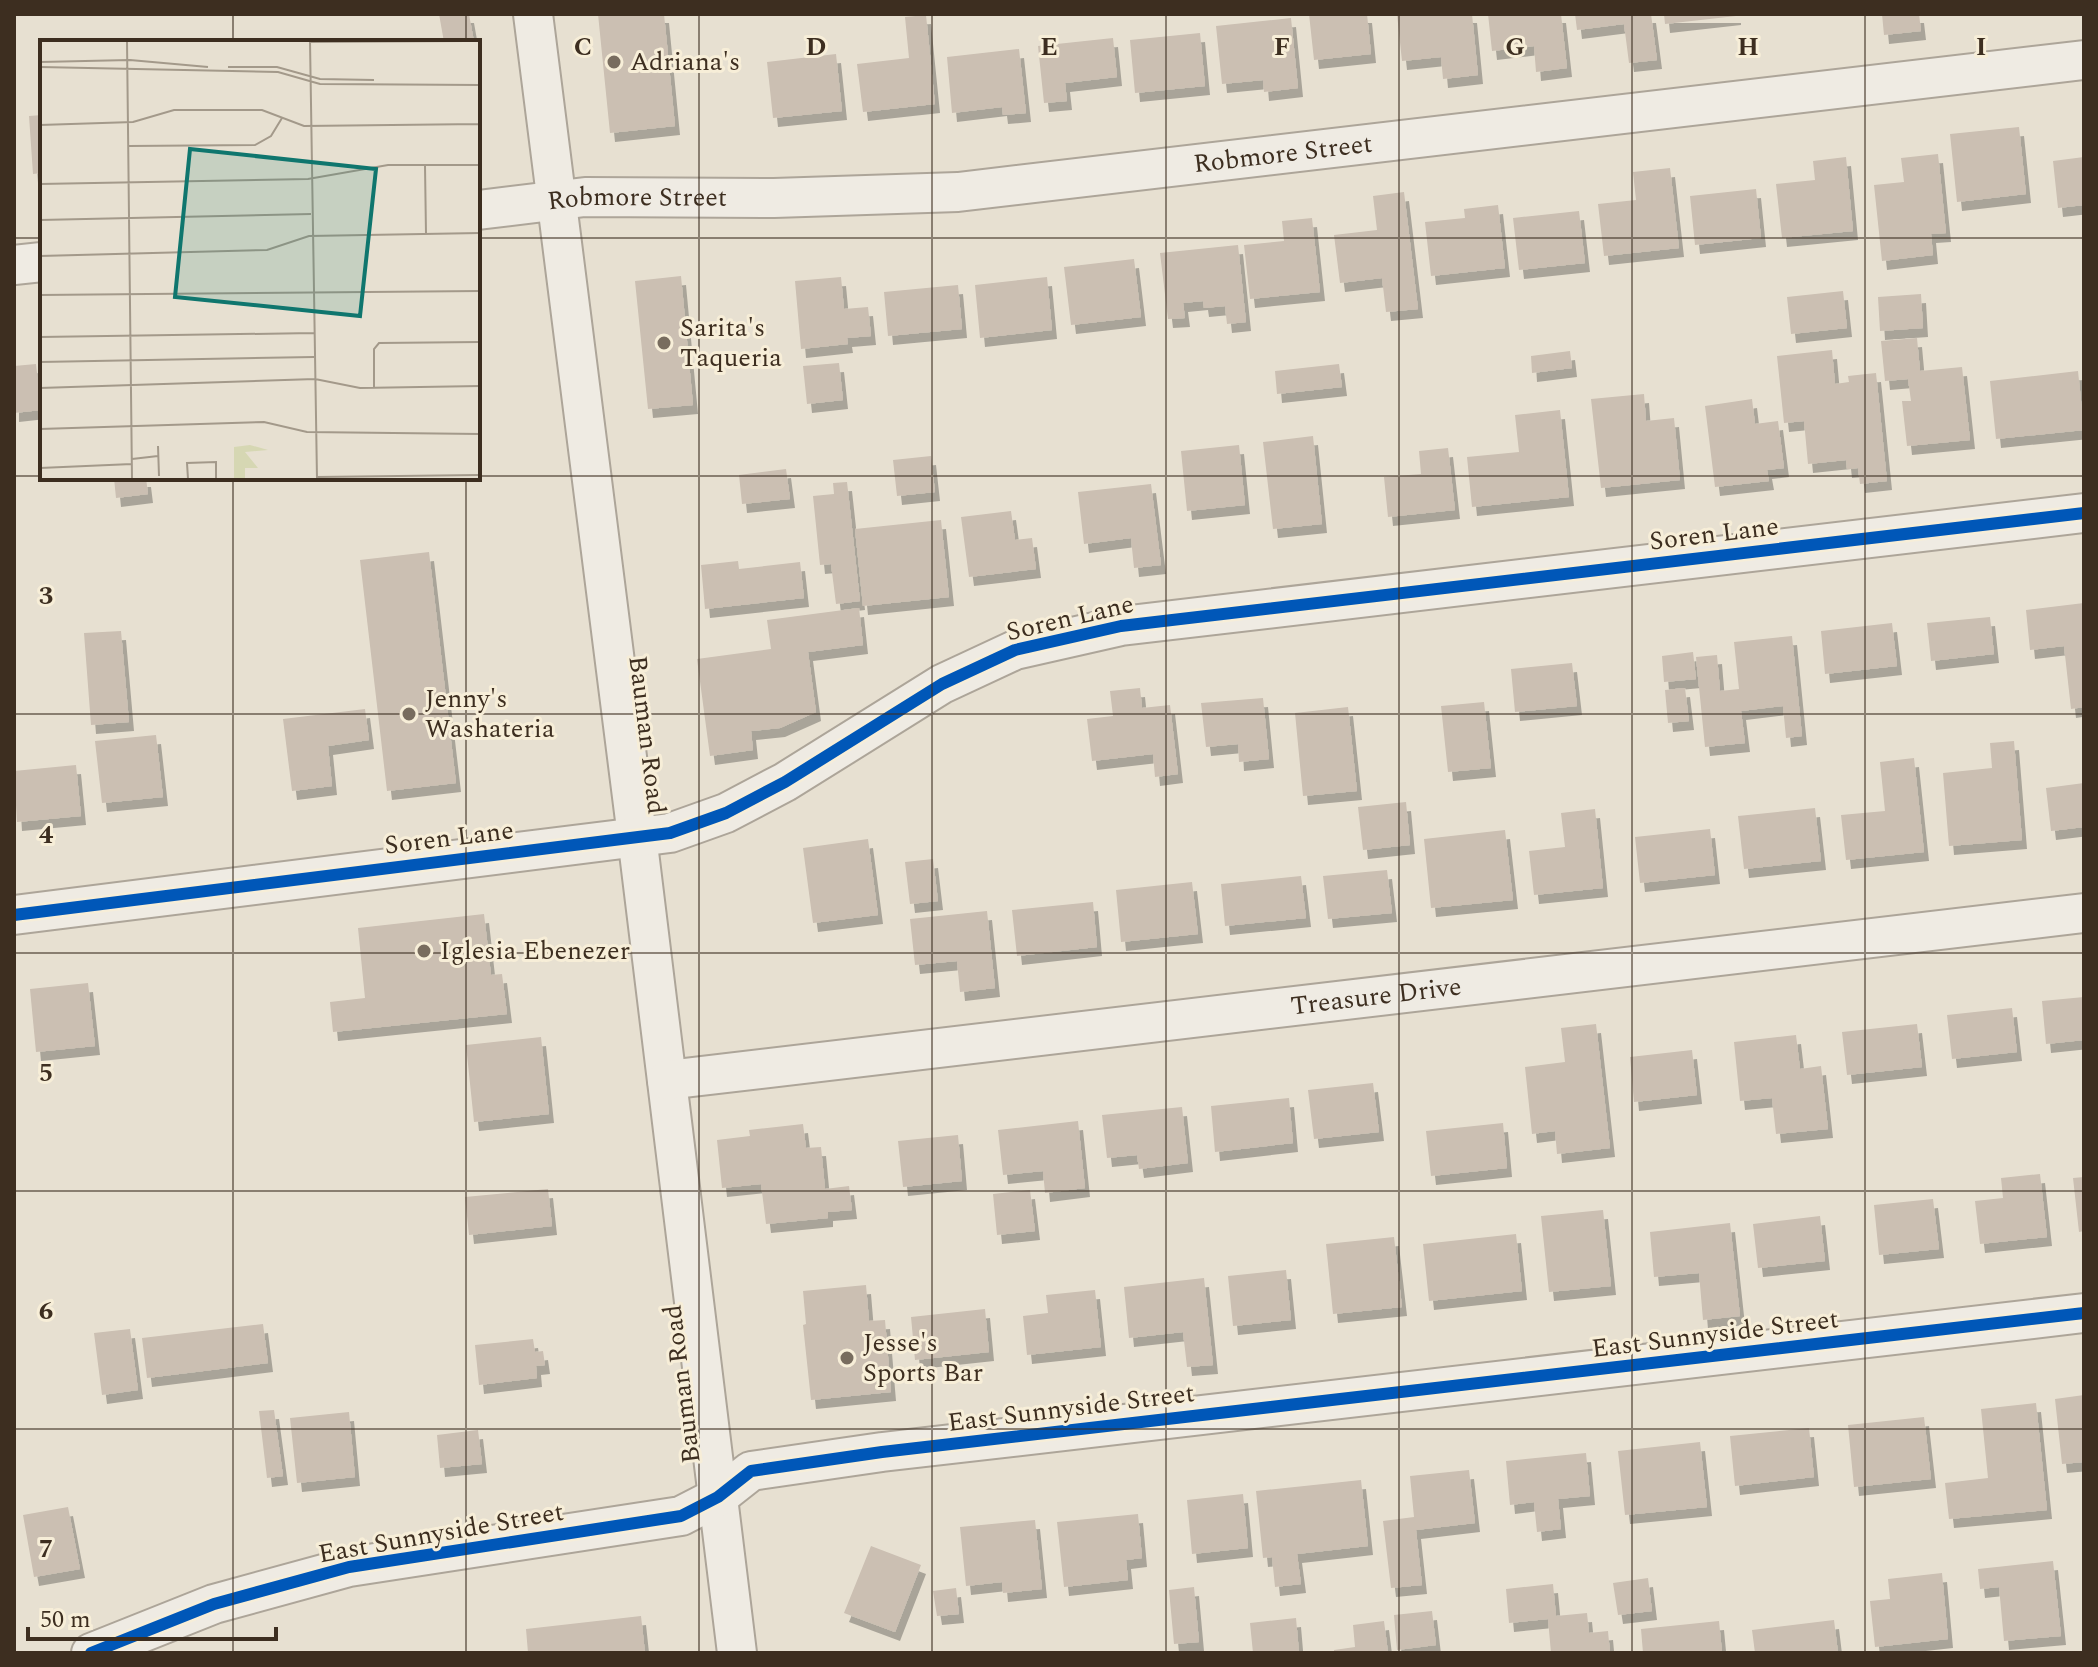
<svg xmlns="http://www.w3.org/2000/svg" width="2098" height="1667" font-family="Spectral,serif">
<style>
.building{fill:#cbbfb2;filter:url(#shadow)}
.lines{fill:none;stroke-linecap:round;stroke-linejoin:round}
.minor-casing{stroke:#ada599;stroke-width:42}
.minor{stroke:#efebe3;stroke-width:38}
.cycleway-casing{stroke:#f7eed8;stroke-width:17}
.cycleway{stroke:#0057b8;stroke-width:12}
.grid{fill:none;stroke:#3d2e20;stroke-width:2;stroke-opacity:0.55}
.poi-dot{fill:#786c5e;stroke:#f7eed8;stroke-width:3}
.labels{text-anchor:middle;dominant-baseline:central;stroke-width:6;stroke-linejoin:round;paint-order:stroke}
.poi-label{font-size:26px;fill:#3d2e20;stroke:#f7eed8;text-anchor:start}
.street-label{font-size:26px;fill:#3d2e20;stroke:#f7eed8}
.inset-road{fill:none;stroke:#a3998a;stroke-width:2}
.view{fill:#0f766e;fill-opacity:0.15;stroke:#0f766e;stroke-width:4}
.inset-edge{fill:none;stroke:#3d2e20;stroke-width:4}
.grid-label{font-size:26px;text-anchor:middle;font-weight:bold;fill:#3d2e20;stroke:#f7eed8;stroke-width:6;stroke-linejoin:round;paint-order:stroke}
</style>
<defs>
<filter id="shadow"><feDropShadow dx="5" dy="9" stdDeviation="0" flood-color="#0004"/></filter>
</defs>
<rect width="100%" height="100%" fill="#e7e0d1"/>
<path class="building" d="M439,14H469L474,42H444Z
M598,14H664L675,126L610,133Z
M1309,14H1367L1371,54L1314,60Z
M1397,14H1472L1478,75L1443,79L1441,57L1402,61Z
M1488,14H1561L1567,68L1536,72L1534,46L1492,51Z
M1575,14H1651L1657,60L1629,63L1624,24L1577,30Z
M1664,14H1736V16L1665,24Z
M1882,14H1919L1921,31L1884,35Z
M926,15L935,104L863,112L857,64L909,58L905,17Z
M1291,18L1298,88L1264,92L1263,80L1222,84L1216,26Z
M1200,33L1205,86L1135,93L1130,40Z
M1113,38L1117,77L1065,83L1067,101L1044,103L1038,46Z
M1019,49L1026,113L1003,115L1002,107L952,113L947,57Z
M836,54L842,111L773,118L767,62Z
M42,115V173L33,174L29,116Z
M2019,127L2026,194L1957,202L1950,134Z
M1938,154L1946,233L1931,234L1933,255L1882,261L1874,185L1904,182L1901,158Z
M1846,157L1853,231L1782,238L1776,184L1815,180L1813,161Z
M2084,157V205L2058,208L2053,161Z
M1670,168L1679,248L1604,256L1598,204L1636,200L1633,172Z
M1756,189L1761,238L1695,245L1690,196Z
M1404,192L1418,309L1386,312L1382,278L1340,283L1334,235L1377,230L1373,196Z
M1498,205L1505,268L1431,276L1425,222L1465,218L1464,209Z
M1579,211L1585,263L1519,270L1513,218Z
M1312,218L1320,292L1250,299L1244,245L1284,241L1282,221Z
M1238,245L1246,322L1227,324L1225,306L1204,308L1203,301L1183,303L1185,318L1168,319L1160,253Z
M1134,259L1141,317L1071,325L1064,267Z
M681,276L693,405L648,409L635,281Z
M841,277L844,309L868,307L871,336L847,338L848,344L801,349L795,281Z
M1047,277L1052,330L980,338L975,285Z
M958,285L962,329L888,336L884,292Z
M1843,291L1847,328L1791,334L1787,297Z
M1921,294L1923,328L1880,331L1878,297Z
M1917,338L1920,371L1962,367L1970,440L1907,446L1902,401H1911L1908,379L1885,381L1881,341Z
M1832,350L1835,384L1849,382L1848,376L1876,373L1887,481L1860,484L1858,468L1847,469L1846,460L1808,464L1804,421L1784,423L1777,356Z
M1570,351L1572,368L1532,373L1531,356Z
M839,363L843,400L807,404L803,366Z
M36,364L41,410L14,413V366Z
M1339,364L1342,387L1277,394L1275,371Z
M2078,371L2084,430L1996,439L1990,381Z
M1644,394L1646,421L1674,418L1680,480L1601,488L1591,399Z
M1752,399L1755,424L1778,421L1784,468L1767,470L1769,481L1715,487L1705,406Z
M1560,410L1569,497L1472,507L1467,457L1519,452L1515,415Z
M1313,436L1322,524L1273,529L1263,442Z
M1239,445L1245,505L1187,511L1181,451Z
M1448,448L1455,510L1388,517L1384,477L1421,474L1419,451Z
M931,456L935,492L897,496L893,460Z
M786,469L790,499L742,504L739,475Z
M114,478H146L148,494L116,498Z
M847,482L860,601L836,604L831,564L820,565L813,496L834,494L833,483Z
M1151,484L1161,565L1134,568L1131,538L1084,544L1078,492Z
M1011,511L1015,540L1032,538L1036,569L969,577L961,517Z
M941,520L949,597L863,606L855,529Z
M429,552L456,783L387,791L360,560Z
M738,561L739,569L800,562L804,598L705,609L701,565Z
M2084,603V707L2071,709L2064,646L2030,650L2026,610Z
M859,608L863,645L808,652L816,712L780,728L751,731L753,750L710,756L697,659L771,649L767,620Z
M1990,617L1994,654L1931,661L1927,623Z
M1892,623L1897,666L1825,674L1821,631Z
M121,631L129,722L91,725L84,633Z
M1792,636L1802,736L1786,738L1783,706L1741,711L1745,743L1705,747L1696,657L1717,655L1720,691L1739,689L1734,642Z
M1693,652L1696,679L1664,682L1662,656Z
M1572,663L1577,706L1515,712L1511,669Z
M1140,688L1142,708L1170,705L1178,774L1155,777L1153,754L1092,761L1087,719L1113,716L1110,691Z
M1685,688L1689,721L1668,723L1665,690Z
M1263,698L1269,759L1239,762L1238,744L1206,747L1201,703Z
M1484,702L1491,768L1448,772L1441,706Z
M1348,707L1357,791L1303,796L1295,713Z
M365,709L369,740L328,746L332,786L292,791L283,719Z
M156,735L163,797L102,803L95,741Z
M2014,741L2022,840L1949,846L1943,773L1992,768L1990,743Z
M1914,758L1924,852L1846,860L1841,815L1885,811L1880,762Z
M76,765L81,816L17,822L14,771Z
M2084,783V827L2051,831L2046,788Z
M1406,802L1410,845L1363,850L1358,807Z
M1815,808L1821,861L1744,869L1738,816Z
M1595,809L1603,888L1534,895L1529,851L1565,847L1561,813Z
M1710,829L1715,875L1640,883L1635,837Z
M1505,830L1513,900L1431,908L1424,839Z
M868,839L878,915L813,923L803,848Z
M933,859L938,901L910,904L905,862Z
M1387,870L1392,913L1328,919L1323,876Z
M1301,876L1306,918L1225,926L1221,884Z
M1192,882L1198,934L1121,942L1116,890Z
M1093,902L1097,947L1017,956L1012,910Z
M987,911L995,988L960,992L957,961L915,965L910,919Z
M484,914L491,975L502,974L507,1014L333,1032L330,1002L365,998L358,928Z
M88,983L95,1046L36,1052L30,989Z
M2084,997V1040L2046,1044L2042,1001Z
M2012,1008L2017,1052L1952,1059L1947,1015Z
M1596,1024L1610,1148L1557,1154L1555,1131L1532,1134L1525,1067L1565,1062L1561,1028Z
M1917,1024L1922,1067L1847,1075L1842,1032Z
M1796,1035L1800,1069L1821,1066L1828,1129L1776,1134L1772,1098L1740,1101L1734,1042Z
M541,1037L549,1114L474,1122L466,1045Z
M1692,1050L1697,1095L1634,1102L1630,1057Z
M1373,1083L1379,1132L1314,1139L1308,1090Z
M1289,1098L1293,1143L1215,1152L1211,1106Z
M1182,1107L1188,1163L1139,1169L1137,1155L1107,1158L1102,1115Z
M1078,1121L1085,1188L1045,1193L1043,1171L1003,1175L998,1130Z
M1503,1123L1507,1168L1431,1176L1426,1131Z
M803,1124L806,1148L821,1147L825,1189L849,1186L852,1210L828,1212V1218L766,1224L761,1184L722,1188L717,1140L750,1136L749,1130Z
M958,1135L962,1181L903,1187L898,1141Z
M2040,1174L2047,1237L1980,1244L1975,1201L2003,1198L2001,1178Z
M2084,1177V1231L2079,1232L2073,1178Z
M548,1189L552,1226L469,1235L465,1197Z
M1030,1190L1035,1231L997,1235L993,1194Z
M1933,1199L1939,1249L1879,1255L1874,1205Z
M1603,1210L1611,1286L1549,1292L1541,1216Z
M1820,1216L1825,1261L1758,1268L1753,1224Z
M1730,1223L1740,1316L1703,1320L1699,1273L1654,1277L1650,1232Z
M1516,1234L1522,1291L1429,1301L1423,1244Z
M1394,1237L1402,1307L1333,1314L1326,1244Z
M1286,1270L1291,1320L1233,1326L1228,1276Z
M1204,1278L1213,1365L1187,1367L1183,1332L1129,1338L1124,1287Z
M866,1285L869,1321L885,1320L891,1392L811,1400L803,1325L806,1324L803,1291Z
M1095,1290L1101,1347L1027,1355L1023,1316L1048,1313L1046,1295Z
M985,1309L989,1352L915,1360L911,1317Z
M263,1324L268,1363L147,1378L142,1338Z
M130,1329L138,1390L102,1395L94,1333Z
M533,1339L535,1352L543,1351L545,1365L536,1366L537,1378L479,1385L475,1345Z
M2084,1395V1462L2062,1464L2055,1399Z
M2036,1403L2047,1510L1949,1519L1945,1483L1988,1478L1981,1409Z
M274,1410L283,1476L267,1478L259,1411Z
M349,1412L355,1477L297,1483L290,1418Z
M1924,1417L1931,1479L1854,1487L1848,1425Z
M1809,1428L1814,1477L1735,1486L1730,1436Z
M478,1430L482,1464L440,1468L437,1435Z
M1700,1442L1707,1507L1625,1515L1618,1451Z
M1586,1453L1590,1496L1558,1499L1561,1529L1537,1532L1534,1502L1510,1505L1506,1461Z
M1469,1470L1475,1523L1416,1530L1422,1585L1391,1588L1383,1521L1414,1517L1410,1476Z
M1361,1480L1368,1546L1297,1554L1301,1584L1275,1587L1272,1557L1263,1558L1256,1491Z
M1243,1494L1248,1548L1192,1554L1187,1500Z
M68,1507L80,1569L34,1577L23,1515Z
M1138,1514L1142,1558L1126,1560L1128,1580L1064,1587L1057,1522Z
M1035,1520L1042,1589L1003,1593L1002,1582L966,1586L960,1527Z
M871,1546L921,1565L895,1632L844,1613Z
M2053,1561L2061,1636L2004,1641L1999,1587L1980,1589L1978,1569Z
M1942,1573L1948,1639L1875,1647L1870,1601L1890,1599L1888,1579Z
M1648,1578L1652,1611L1618,1615L1613,1583Z
M1553,1584L1556,1616L1587,1613L1589,1633L1608,1631L1610,1653H1551L1548,1619L1509,1623L1506,1589Z
M1194,1587L1199,1642L1174,1644L1169,1590Z
M956,1588L959,1614L937,1616L933,1591Z
M1432,1611L1436,1645L1397,1650L1394,1615Z
M641,1616L645,1653H528L526,1629Z
M1296,1618L1299,1653H1253L1250,1623Z
M1834,1620L1838,1653H1755L1752,1630Z
M1384,1621L1388,1653H1334V1650L1355,1647L1353,1625Z
M1719,1621L1722,1653H1643L1641,1629Z"/>
<g class="lines">
<g class="minor-casing">
<g id="minor">
<path d="M533,14L637,836L737,1653"/>
<path id="s1" d="M478,210L585,197L774,198L958,192L2084,60"/>
<path d="M14,265L42,262"/>
<path d="M14,915L670,833L726,813L785,782L942,684L1015,650L1121,626L2084,513"/>
<path id="s2" d="M667,1080L2084,913"/>
<path d="M91,1653L214,1604L349,1567L681,1516L718,1497L751,1471L882,1452L2084,1313"/>
</g>
</g>
<use href="#minor" class="minor"/>
<g class="cycleway-casing">
<path id="cycleway" d="M14,915L670,833L726,813L785,782L942,684L1015,650L1121,626L2084,513
M91,1653L214,1604L349,1567L681,1516L718,1497L751,1471L882,1452L2084,1313"/>
</g>
<use href="#cycleway" class="cycleway"/>
</g>
<path class="grid" d="M233,14V42M466,14V42M699,14V1653M932,14V1653M1166,14V1653M1399,14V1653M1632,14V1653M1865,14V1653M14,238H42M478,238H2084M14,476H42M478,476H2084M233,478V1653M466,478V1653M14,714H2084M14,953H2084M14,1191H2084M14,1429H2084"/>
<g class="poi-dot">
<circle cx="614" cy="62" r="8"/>
<circle cx="664" cy="343" r="8"/>
<circle cx="409" cy="714" r="8"/>
<circle cx="424" cy="951" r="8"/>
<circle cx="847" cy="1358" r="8"/>
</g>
<g class="labels">
<g class="poi-label">
<text x="630" y="62">Adriana's</text>
<text x="680" y="328">Sarita's<tspan x="680" dy="30">Taqueria</tspan></text>
<text x="425" y="699">Jenny's<tspan x="425" dy="30">Washateria</tspan></text>
<text x="440" y="951">Iglesia Ebenezer</text>
<text x="863" y="1343">Jesse's<tspan x="863" dy="30">Sports Bar</tspan></text>
</g>
<g class="street-label">
<text stroke="none"><textPath href="#s1" startOffset="808">Robmore Street</textPath></text>
<text stroke="none"><textPath href="#s1" startOffset="160">Robmore Street</textPath></text>
<text transform="translate(1714 534) rotate(-7)">Soren Lane</text>
<text transform="translate(1070 618) rotate(-13)">Soren Lane</text>
<text transform="translate(647 735) rotate(83)">Bauman Road</text>
<text transform="translate(449 838) rotate(-7)">Soren Lane</text>
<text stroke="none"><textPath href="#s2" startOffset="714">Treasure Drive</textPath></text>
<text transform="translate(1715 1334) rotate(-7)">East Sunnyside Street</text>
<text transform="translate(682 1384) rotate(-97)">Bauman Road</text>
<text transform="translate(1071 1408) rotate(-7)">East Sunnyside Street</text>
<text transform="translate(441 1533) rotate(-10)">East Sunnyside Street</text>
</g>
</g>
<g transform="translate(40 40)">
<rect width="440" height="440" fill="#e7e0d1"/>
<path d="M194,407L210,405L228,410L205,412L218,428H205V439H194Z" fill="#d6d7b3"/>
<path class="inset-road" d="M87,1L92,439M270,1L277,439M439,1V41M270,2L426,1M0,22L90,20L168,27M0,27L238,32L280,44L440,45M188,27H237L280,39L334,40M439,45L440,135M0,85L93,82L134,70H222L264,86L440,84M89,106L215,105L231,96L242,78M385,126L386,194M0,144L268,139L348,125H440M0,180L271,174M0,216L227,210L269,196L440,193M0,255L440,251M0,297L274,293M0,322L274,317M0,348L275,339L320,348L440,346M334,348V309L339,303L440,302M0,389L224,382L267,392L440,394M118,406L119,436M92,419L118,416M0,428L92,424M277,437L440,435M148,439L147,423L176,422V439"/>
<path class="view" d="M150,109L336,129L320,276L135,257Z"/>
<rect width="440" height="440" class="inset-edge"/>
</g>
<g class="grid-label">
<text x="583" y="55">C</text>
<text x="816" y="55">D</text>
<text x="1049" y="55">E</text>
<text x="1282" y="55">F</text>
<text x="1515" y="55">G</text>
<text x="1748" y="55">H</text>
<text x="1981" y="55">I</text>
<text x="46" y="604">3</text>
<text x="46" y="843">4</text>
<text x="46" y="1081">5</text>
<text x="46" y="1319">6</text>
<text x="46" y="1557">7</text>
</g>
<rect width="2098" height="1667" fill="none" stroke="#3d2e20" stroke-width="32"/>
<path d="M28 1627v12h248v-12" fill="none" stroke="#3d2e20" stroke-width="4"/>
<text x="40" y="1627" font-size="24" fill="#3d2e20" stroke="#f7eed8" stroke-width="6" paint-order="stroke">50 m</text>
</svg>
